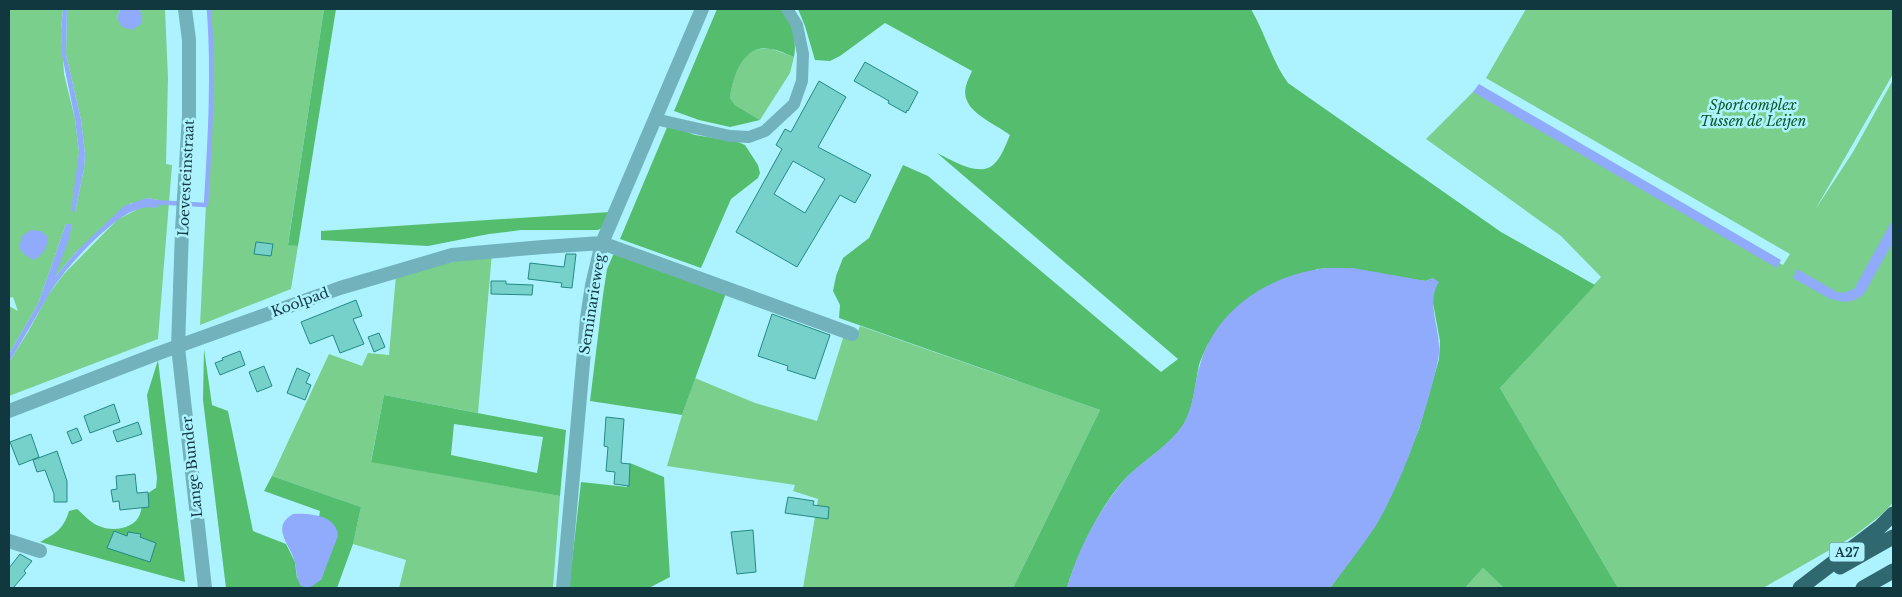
<svg xmlns="http://www.w3.org/2000/svg" width="1902" height="597" font-family="'Libre Baskerville',serif">
<style>
.green{fill:#79cf8b}
.forest{fill:#55bd6e;fill-rule:evenodd}
.water{fill:#90abfb}
.lines{fill:none;stroke-linecap:round;stroke-linejoin:round}
.stream{stroke:#90abfb;stroke-width:4.5}
.building{fill:#75d1ca;stroke:#248983;fill-rule:evenodd}
.pedestrian{stroke:#72b2bd;stroke-width:12}
.minor{stroke:#72b2bd;stroke-width:14}
.tertiary{stroke:#72b2bd;stroke-width:14}
.motorway{stroke:#306870;stroke-width:15}
.labels{text-anchor:middle;dominant-baseline:central;stroke-width:5;stroke-linejoin:round;paint-order:stroke}
.shield{fill:#adf3ff;stroke:#407078;stroke-width:1}
.shield-label{font-size:12px;font-weight:bold;fill:#11383e}
.park-label{font-size:14px;font-style:italic;fill:#0a5725;stroke:#adf3ff}
.street-label{font-size:14px;fill:#11383e;stroke:#adf3ff}
</style>
<rect width="100%" height="100%" fill="#adf3ff"/>
<path class="green" d="M9,9H63L61,31L64,74L75,119L79,152L75,212L84,169L85,154L81,120L66,54L67,9H120L117,18L141,10L139,9H165L168,78L166,164L172,165L158,339L9,396V362L28,332L48,295L63,275L117,220L138,209L148,206L157,208L158,200L147,198L136,203H131L76,252L54,278L72,224H66L38,304L9,354V306L18,311L13,297L9,298Z
M209,9H324L288,244L298,246L291,289L200,325L211,103L212,49Z
M1526,9H1893V74L1815,210L1853,152L1893,80V503L1881,515L1854,536L1763,588H1618L1500,388L1601,277L1561,236L1426,139L1476,89L1783,265L1790,254L1486,78Z
M769,48L794,57L790,73L760,120L735,105L730,98C731,86 738,59 749,53C755,49 762,49 769,48Z
M492,253L478,413L384,395L371,461L560,496L553,588H399L406,560L353,544L361,507L272,476L329,354L362,366L368,353L389,355L396,275Z
M860,326L1100,410L1013,588H803L818,499L793,491L795,485L667,466L682,415L695,378L755,403L817,421L844,335L855,339Z
M1483,568L1504,588H1465Z"/>
<path class="forest" d="M324,9H336L298,246L288,245Z
M717,9H783C792,24 797,39 794,57C786,54 779,50 771,49C743,43 733,76 730,98L735,105L760,120L730,127L699,120L674,111Z
M798,9H1251C1265,33 1272,61 1288,83L1501,232L1595,285L1500,388L1618,588H1504L1483,568L1465,588H1330L1375,526L1391,495L1419,429L1439,359L1440,341L1432,298L1434,289L1433,278L1426,281C1388,277 1356,265 1317,269L1208,344C1205,351 1201,358 1199,365C1195,384 1194,407 1184,424C1170,445 1146,459 1128,476C1102,502 1077,553 1067,588H1013L1100,410L839,318L840,305L833,291L836,276L843,258L869,238L903,165L928,176L1161,372L1178,359L937,153C952,160 981,179 995,163C1002,156 1006,144 1010,135C995,123 959,111 966,86C967,81 970,76 972,71L885,23L840,56L830,61L815,60L805,26Z
M668,125L695,135L738,142L745,145L758,165L760,173L758,178L731,199L701,268L620,239Z
M610,212L602,228L598,230H521L489,234L428,246L321,240V231Z
M614,253L726,293L682,415L590,401L603,295L607,269Z
M204,349L212,405L228,411L253,531L286,544L295,562L297,578L321,580L328,559L325,518L319,517L320,511L264,491L272,476L361,507L353,544L337,588H226L203,400Z
M158,360L185,582L40,542C56,533 63,530 69,511L77,509C84,515 91,523 99,526C112,532 135,529 140,514C144,501 142,496 156,488L157,478L147,395Z
M384,395L566,430L560,496L371,462ZM454,424L543,437L537,473L451,455Z
M630,463L664,477L670,577L649,588H569L581,482L627,487Z"/>
<path class="water" d="M63,9H67L66,54L81,120L85,154L84,169L75,212L71,211L79,152L75,119L62,55L61,31Z
M120,9H139L142,15L141,24L132,30L122,27L117,18Z
M1479,84L1781,260L1777,268L1473,92Z
M147,198L158,200V203H162V206L158,205L157,208C148,206 140,208 131,212C107,223 61,272 48,296C35,318 23,340 9,362V354L38,304L66,224H72L69,239L55,277L76,252L124,206Z
M1893,219V242L1864,294L1855,300L1845,302L1830,299L1793,278L1797,269L1837,292L1843,293L1854,289Z
M31,230L41,231L48,237C47,249 43,255 33,260L24,254L19,248L22,236Z
M1329,268H1353L1426,281L1433,278L1439,282C1424,305 1444,333 1438,360C1427,413 1403,480 1375,527C1361,548 1345,568 1330,588H1067C1078,549 1099,509 1126,478C1144,459 1170,446 1184,423C1194,406 1194,383 1200,365C1216,308 1272,273 1329,268Z
M293,514C309,513 337,515 338,536L321,580L309,588L301,586C296,578 297,572 295,563C292,546 269,528 293,514Z"/>
<g class="lines">
<path class="stream" d="M153,202L206,205C210,140 214,74 209,9"/>
</g>
<path class="building" d="M865,62L918,92L908,111L907,110L906,113L888,103L889,101L854,81Z
M819,81L846,97L818,147L871,175L855,203L840,195L797,267L736,232L782,149L776,145L785,129L791,132ZM793,161L825,179L805,213L774,194Z
M256,242L273,244L271,256L254,254Z
M566,254H576L572,288L561,287L562,283L528,279L530,263L564,267Z
M491,281H506V284L533,285L532,295L491,294Z
M356,300L362,316L353,319L364,344L340,353L333,335L310,344L301,322Z
M772,314L830,335L815,379L787,370L788,366L758,356Z
M379,333L385,347L374,352L368,337Z
M240,351L245,365L220,375L215,363L223,360L222,358Z
M264,366L272,386L257,392L249,372Z
M297,368L310,374L306,383L311,385L305,400L287,393Z
M114,404L120,422L90,433L84,416Z
M606,417L624,419L621,463L630,464L629,486L614,484L615,472L606,471L608,447L604,446Z
M138,422L142,434L117,442L113,431Z
M77,428L82,440L72,444L67,432Z
M31,434L39,457L19,465L10,442Z
M57,451L67,481V502H54V494L45,470L37,472L33,460Z
M135,474L137,493L148,492L149,507L120,510L119,501L113,502L111,490L117,489L116,476Z
M788,497L814,501L813,505L829,507L828,519L785,513Z
M753,530L756,572L737,574L731,532Z
M114,531L127,536L128,532L141,534L140,537L156,543L150,562L107,548Z
M20,554L32,561L24,571L26,573L13,588H9V568Z"/>
<g class="lines">
<path class="pedestrian" d="M655,119L730,136L749,137L765,131L794,104L802,81L803,54L797,25L787,9"/>
<path class="minor" d="M9,411L159,353L340,288L452,255L543,247L602,243L852,334
M9,541L40,551
M563,588L587,318L592,285L602,243L702,9"/>
<path class="tertiary" d="M185,9L189,40V116L182,230L178,347L205,588"/>
<path class="motorway" d="M1840,567L1893,537
M1800,588L1880,527L1893,514
M1863,588L1893,571"/>
</g>
<g class="labels">
<rect class="shield" x="1829.5" y="542.5" width="35" height="19" rx="4"/>
<g class="shield-label">
<text x="1847" y="552">A27</text>
</g>
<g class="park-label">
<text x="1753" y="105">Sportcomplex<tspan x="1753" dy="16">Tussen de Leijen</tspan></text>
</g>
<g class="street-label">
<text transform="translate(186 178) rotate(-87)">Loevesteinstraat</text>
<text transform="translate(300 302) rotate(-20)">Koolpad</text>
<text transform="translate(592 304) rotate(-81)">Seminarieweg</text>
<text transform="translate(192 467) rotate(-96)">Lange Bunder</text>
</g>
</g>
<rect width="1902" height="597" fill="none" stroke="#11383e" stroke-width="20"/>
</svg>
